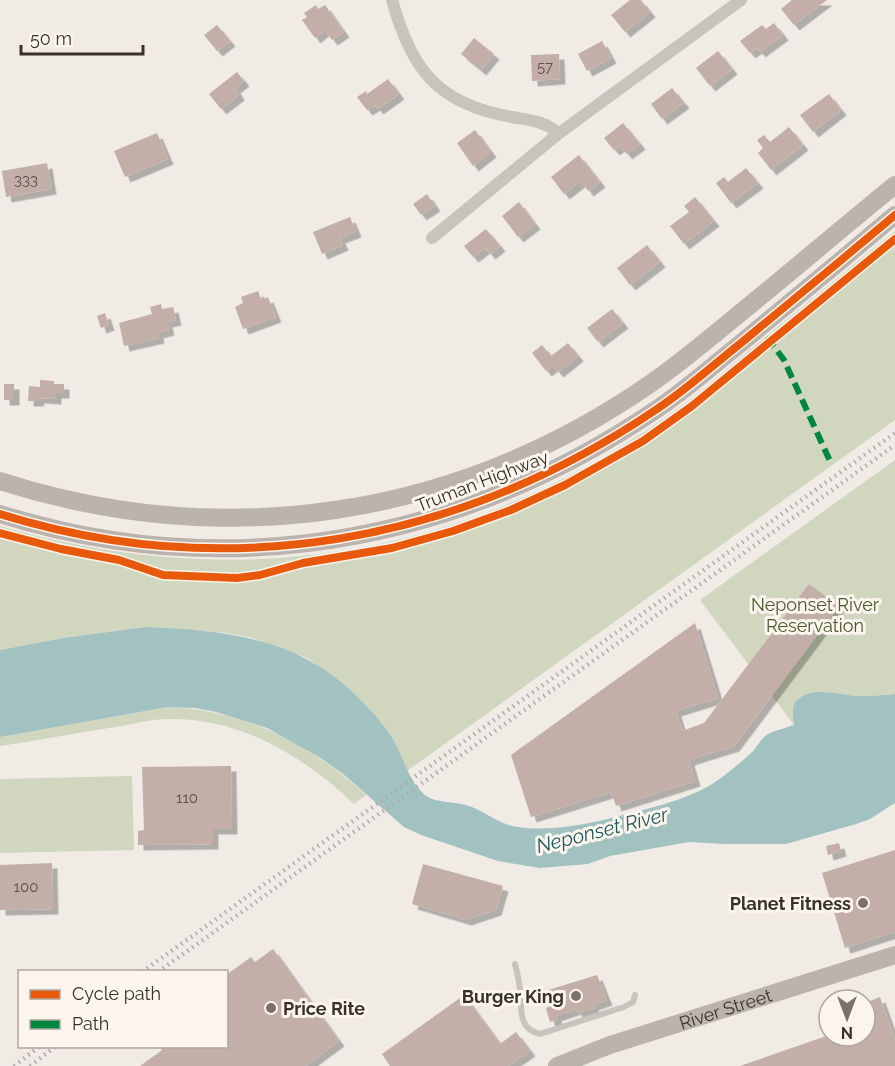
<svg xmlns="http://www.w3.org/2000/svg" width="895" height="1066" font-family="Raleway,sans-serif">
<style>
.green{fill:#d1d6bf}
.water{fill:#a1c2c1}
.building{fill:#c3afa7;filter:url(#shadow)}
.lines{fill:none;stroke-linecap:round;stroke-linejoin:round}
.service{stroke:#c9c3be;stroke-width:6}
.minor{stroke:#c9c3be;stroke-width:12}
.secondary{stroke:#bab3ae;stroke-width:18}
.rail{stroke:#b1aca8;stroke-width:4.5;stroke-dasharray:1.5 4.5;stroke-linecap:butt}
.quiet{stroke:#00873e;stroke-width:6;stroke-dasharray:12 6;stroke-linecap:butt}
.cycleway-casing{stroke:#fbf5ee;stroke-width:11}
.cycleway{stroke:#e8590c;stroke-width:8}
.poi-dot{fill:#7a716c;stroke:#fbf5ee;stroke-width:2}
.labels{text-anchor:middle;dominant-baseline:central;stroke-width:6;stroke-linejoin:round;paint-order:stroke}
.number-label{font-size:15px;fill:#5d504a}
.street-label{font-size:18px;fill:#3b302b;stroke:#fbf5ee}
.park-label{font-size:18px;fill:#4a5a2e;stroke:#fbf5ee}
.poi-label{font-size:18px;font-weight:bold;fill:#3b302b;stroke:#fbf5ee;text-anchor:end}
.water-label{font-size:20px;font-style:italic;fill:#1f5a5e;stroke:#fbf5ee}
</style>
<defs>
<filter id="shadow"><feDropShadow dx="5.5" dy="5.5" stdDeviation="0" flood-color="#0004"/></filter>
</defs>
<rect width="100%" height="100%" fill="#f0ebe5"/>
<path class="green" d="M895,231V420L407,771L391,735L356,697L332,676L307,658L250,637L219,632L146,627L63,638L0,650V526C235,594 460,559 662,420C694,398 723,373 752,348C800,309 847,270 895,231Z
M895,460V694C884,695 872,696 861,696C842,696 811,684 796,701C791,707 793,718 794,725L700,600Z
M168,707C245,710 311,744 366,795L354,804C304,756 239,717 167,719C152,719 137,723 122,726C81,732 41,740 0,746V737Z
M132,776L134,850L0,853V779Z"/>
<path class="water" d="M146,627C250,631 323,644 389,733C403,752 406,779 425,795C436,804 456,801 469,806C486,812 500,825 518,827C560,833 604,820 643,810C663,805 699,794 715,782C727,774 739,764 750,754C757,748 760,739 768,734C776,730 786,728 794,725C793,718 791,707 796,701C811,684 842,696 861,696C872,696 884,695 895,694V803L870,819L856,824L786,844H725L689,842L610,856L588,864L540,868L498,861L421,835L404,827L343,774L319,757L267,728L216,712L195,708L168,707L0,737V650L63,638Z"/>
<path class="building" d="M630,0H641L650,12L625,32L611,15Z
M792,0H827L794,25L781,9Z
M316,5L318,9L325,5L344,32L332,40L325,30L315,38L302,20L307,17L304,13Z
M774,23L783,35L760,52L757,48L750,53L740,41L762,25L766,29Z
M217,25L230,41L217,51L204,35Z
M474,38L494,54L481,70L461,54Z
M602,41L611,58L587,71L578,54Z
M718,51L732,69L710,86L696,68Z
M559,54L560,79L532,81L531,55Z
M237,72L244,81L235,88L239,95L221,109L209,94Z
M388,79L399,94L378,109L375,105L367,110L357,97L366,91L367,94Z
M672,88L684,103L662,119L651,104Z
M829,94L841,110L813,132L800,115Z
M623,123L640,144L627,154L620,146L614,150L604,138Z
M789,127L803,145L771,170L758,153L763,148L757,140L764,135L770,142Z
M475,130L491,152L473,166L457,143Z
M157,133L168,159L125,177L114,151Z
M579,155L600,182L588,191L581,181L564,194L551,177Z
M47,163L51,189L6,197L2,171Z
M746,168L758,183L731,203L716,183L724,177L728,182Z
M427,194L435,206L421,215L413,204Z
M695,197L714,221L684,244L670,226L689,212L684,206Z
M519,202L535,224L518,237L502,216Z
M350,217L356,232L340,238L343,245L322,254L313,232Z
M486,229L500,246L490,254L485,248L473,257L464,246Z
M647,245L660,262L630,285L617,268Z
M258,291L261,300L268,297L276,317L243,329L235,307L243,303L241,297Z
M161,304L162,309L173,307L176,320L167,322L169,330L158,333L159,338L124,346L119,323L152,314L150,307Z
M612,309L623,323L598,342L587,328Z
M105,313L109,325L101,328L97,316Z
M568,343L578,356L558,372L553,366L546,371L532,353L542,345L551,356Z
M40,380L54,381V384H64V393H56V399L39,398L38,401H28L29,386L40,387Z
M4,384H14V400H4Z
M809,584L839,606L734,746L689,760L695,781L616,806L611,792L531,817L511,755L695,623L718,698L676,711L682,731L704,723Z
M231,766L232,829H213V844L138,845V831L144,830L142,767Z
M839,843L841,851L828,855L826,846Z
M895,850V932L845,948L822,873Z
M52,863L53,909L0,910V865Z
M423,864L503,886L496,910L466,920L412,904Z
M273,949L339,1041L305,1066H140L162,1050L159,1046H226V975L251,957L255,962Z
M597,975L607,1000L593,1005L594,1008L577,1013L576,1009L556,1016L557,1020L550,1022L546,1008L551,1006L545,991Z
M464,995L500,1044L516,1032L530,1051L508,1066H390L382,1054Z
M880,997L895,1040V1066H740L829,1035L865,1036V1003Z"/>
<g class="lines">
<path class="service" d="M515,964C517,972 519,980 520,989C522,1007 517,1029 540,1034L624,1007L633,1002L635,995"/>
<path class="minor" d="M392,0C412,70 437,104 512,117C527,120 547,121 558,134
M432,238L558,134L741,0"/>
<g class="secondary">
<path d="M0,481C225,553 456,518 650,384C679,364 706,341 733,319C787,275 841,229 895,185"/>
<path d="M0,514C228,585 458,543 654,411C685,391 712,366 741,343C792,301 844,258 895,215"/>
<path id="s1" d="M557,1066L610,1045L895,955"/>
</g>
<path class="rail" d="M142,972L895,433
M158,972L895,445
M14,1066L40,1046
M30,1066L56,1046"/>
<path class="quiet" d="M767,337L784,360L830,461"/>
<g class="cycleway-casing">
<path id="cycleway" d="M0,514C228,585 458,543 654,411C685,391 712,366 741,343C792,301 844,258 895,215
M0,533L61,549L119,560L163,575L237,578L260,575L303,563L392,548L453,531L511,510L565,485L643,441L692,406L895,239"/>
</g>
<use href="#cycleway" class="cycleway"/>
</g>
<g class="poi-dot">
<circle cx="863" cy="903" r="6"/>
<circle cx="576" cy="996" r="6"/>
<circle cx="271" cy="1008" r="6"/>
</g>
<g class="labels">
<g class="number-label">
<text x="545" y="67">57</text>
<text x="26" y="180">333</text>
<text x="187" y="798">110</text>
<text x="26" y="887">100</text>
</g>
<g class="street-label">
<text transform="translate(482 481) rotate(-21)">Truman Highway</text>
<text stroke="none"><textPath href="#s1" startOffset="178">River Street</textPath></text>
</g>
<g class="park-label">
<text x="815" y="604">Neponset River<tspan x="815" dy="21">Reservation</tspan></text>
</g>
<g class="poi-label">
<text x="851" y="903">Planet Fitness</text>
<text x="564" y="996">Burger King</text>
<text x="283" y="1008" text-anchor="start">Price Rite</text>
</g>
<g class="water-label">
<text transform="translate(602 830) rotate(-14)">Neponset River</text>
</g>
</g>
<rect x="18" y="970" width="210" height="78" fill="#fbf5ee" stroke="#aea6a0" stroke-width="1.5"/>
<rect x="30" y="990" width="30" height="9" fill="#e8590c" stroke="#aea6a0" stroke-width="1.5"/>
<text x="72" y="1000" font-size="18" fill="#3b302b">Cycle path</text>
<rect x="30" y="1020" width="30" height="9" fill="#00873e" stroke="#aea6a0" stroke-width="1.5"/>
<text x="72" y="1030" font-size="18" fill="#3b302b">Path</text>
<g transform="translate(847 1018) rotate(180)"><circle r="28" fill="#fbf5ee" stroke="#aea6a0" stroke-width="1.5"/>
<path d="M0-4.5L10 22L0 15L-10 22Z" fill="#7a716c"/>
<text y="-9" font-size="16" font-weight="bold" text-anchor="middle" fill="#3b302b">N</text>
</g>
<path d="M21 45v9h122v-9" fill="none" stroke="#3b302b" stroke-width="3"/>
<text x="30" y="45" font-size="18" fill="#3b302b" stroke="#fbf5ee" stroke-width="4.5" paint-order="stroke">50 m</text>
</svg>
